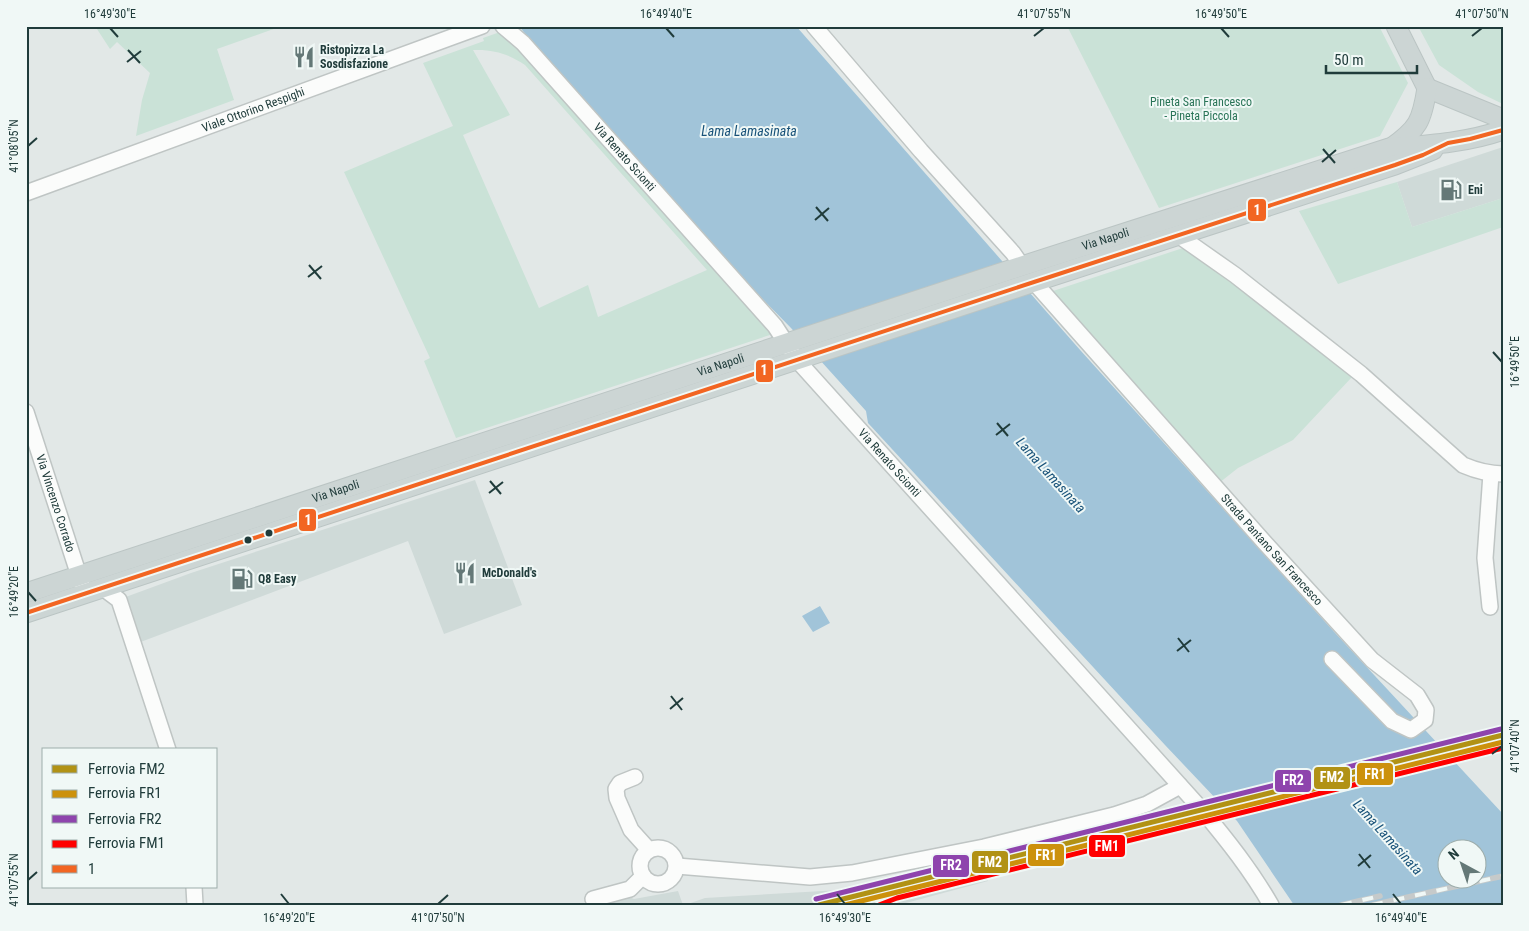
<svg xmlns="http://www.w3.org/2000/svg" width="1529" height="931" font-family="'Roboto Condensed',sans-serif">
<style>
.built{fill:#cfdad8}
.green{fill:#cae2d7;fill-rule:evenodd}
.water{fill:#a1c4d9;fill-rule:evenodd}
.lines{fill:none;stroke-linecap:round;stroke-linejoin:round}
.minor-casing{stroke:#bfc5c4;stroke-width:18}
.major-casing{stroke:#bbc5c4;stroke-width:21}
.minor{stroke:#fbfcfb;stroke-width:15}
.major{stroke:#ccd5d4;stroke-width:19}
.rail-casing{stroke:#c6caca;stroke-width:5.5}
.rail{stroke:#f0f8f6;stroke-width:4;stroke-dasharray:11;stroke-linecap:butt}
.bus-1-casing{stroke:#f0f8f6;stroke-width:8}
.bus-1{stroke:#f26522;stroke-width:4}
.rail-1-casing{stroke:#f0f8f6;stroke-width:9}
.rail-2-casing{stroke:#f0f8f6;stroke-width:9}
.rail-3-casing{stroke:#f0f8f6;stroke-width:9}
.rail-4-casing{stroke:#f0f8f6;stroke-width:9}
.rail-1{stroke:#b19215;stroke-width:5}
.rail-2{stroke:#cc910c;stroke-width:5}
.rail-3{stroke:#8e44ad;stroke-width:5}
.rail-4{stroke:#f00;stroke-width:5}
.ticks{fill:none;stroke:#203c3b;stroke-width:2}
.bus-dot{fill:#203c3b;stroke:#f0f8f6;stroke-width:2}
.labels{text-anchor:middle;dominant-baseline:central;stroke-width:4;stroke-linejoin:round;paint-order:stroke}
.poi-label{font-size:12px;font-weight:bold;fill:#203c3b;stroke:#f0f8f6;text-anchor:start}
.park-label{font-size:12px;fill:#297457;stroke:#f0f8f6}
.street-label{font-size:12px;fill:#203c3b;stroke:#f0f8f6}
.water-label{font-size:14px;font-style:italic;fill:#185279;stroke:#f0f8f6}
.line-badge{stroke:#f0f8f6;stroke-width:2}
.badge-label{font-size:14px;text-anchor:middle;font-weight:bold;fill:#fff}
.neatline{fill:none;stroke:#203c3b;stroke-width:2}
.ticks-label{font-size:12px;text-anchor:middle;fill:#203c3b}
</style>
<rect width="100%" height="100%" fill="#e2e8e7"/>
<path class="built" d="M1503,147V198L1412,227L1397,182Z
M475,480L522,605L444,634L408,541L138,643L123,598L191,573Z
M980,855L988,881L906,903V905H685L705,898L840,890Z
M678,891L683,905H596L629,897L634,899Z"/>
<path class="green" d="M95,26H282L217,49L234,100L136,136L142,100L150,73L117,42L110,49Z
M1067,26H1379L1408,83L1380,136L1159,208Z
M1418,26H1503V104L1478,92L1439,65Z
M500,32L511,38L773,334L456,438L424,361L430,358L344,172L453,126L423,63L484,41L483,38ZM473,50C493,49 509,54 525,65L707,270L598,317L588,285L539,308L463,135L510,115Z
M1397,182L1412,227L1503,198V227L1338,284L1299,211Z
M1186,247L1231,278L1352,377L1293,440L1238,468L1219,483L1047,293Z"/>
<path class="water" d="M519,26H796L1081,351L1337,635L1503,814V905H1294L1237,821L1165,745L868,423L866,411L791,328L737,273L541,54ZM1446,848H1476V878H1446Z
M820,606L830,623L813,632L802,616Z"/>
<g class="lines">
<g class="minor-casing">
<g id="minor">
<path id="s1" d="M503,26L523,43L775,326L797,360L1202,810C1227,840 1251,870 1271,905"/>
<path d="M814,26L921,151L1013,253L1022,266"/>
<path id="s2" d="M26,193L482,26"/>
<path d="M1178,235L1235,275L1361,374L1463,465C1477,471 1488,474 1503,474"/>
<path id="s3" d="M1034,282L1265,543L1372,660L1417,695L1426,710L1425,720L1411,730L1392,721L1332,659"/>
<path id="s4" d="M26,412L82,585"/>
<path d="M103,588L119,600L168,750"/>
<path d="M1490,607L1485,558L1491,474"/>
<path d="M635,777L620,783L616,789L617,798L631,830L649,850"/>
<circle cx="658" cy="866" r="18"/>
<path d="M677,866L810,877L852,873L984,847L1114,815L1147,804L1180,786"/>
<path d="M194,887L195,905"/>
<path d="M593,899L630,889L643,876"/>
</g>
</g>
<g class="major-casing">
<g id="major">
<path d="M1396,26L1427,88"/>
<path d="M1427,88L1503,119"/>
<path d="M1391,148C1418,129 1422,121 1427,88"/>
<path id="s5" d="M26,593L1022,266L1389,148C1428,145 1466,143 1503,130"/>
<path d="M26,613L1034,282L1395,165L1433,150"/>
</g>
</g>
<use href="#minor" class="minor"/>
<use href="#major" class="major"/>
<g class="rail-casing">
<path id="rail" d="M1341,905L1380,896
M1372,905L1503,876"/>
</g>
<use href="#rail" class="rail"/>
<g class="bus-1-casing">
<path id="bus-1" d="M26,613L1034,282L1395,165L1423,155L1448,143L1470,139L1503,130"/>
</g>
<use href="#bus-1" class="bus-1"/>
<g class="rail-1-casing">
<path id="rail-1" d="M819,905L1503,735"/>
</g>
<g class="rail-2-casing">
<path id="rail-2" d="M845,905L1503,742"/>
</g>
<g class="rail-3-casing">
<path id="rail-3" d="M816,899L1501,729"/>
</g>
<g class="rail-4-casing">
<path id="rail-4" d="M879,905L897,898L1503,748"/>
</g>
<use href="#rail-1" class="rail-1"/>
<use href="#rail-2" class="rail-2"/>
<use href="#rail-3" class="rail-3"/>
<use href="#rail-4" class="rail-4"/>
</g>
<path class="ticks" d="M110,28L118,37M666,28L674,37M1221,28L1229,37M1034,36L1044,28M1472,36L1482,28M128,50L140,63M127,62L141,51M28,146L37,138M1323,149L1335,163M1322,162L1336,150M816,207L828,221M815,220L829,208M309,265L321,279M308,277L322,266M1493,352L1502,362M997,423L1008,436M996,435L1010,424M490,481L501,494M489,493L503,482M28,592L36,601M1178,638L1189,652M1177,651L1191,640M671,696L682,710M670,709L683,698M1492,754L1502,746M1359,854L1370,868M1358,866L1371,855M28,880L37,872M281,894L289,904M837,894L845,904M1393,894L1401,904M438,904L448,895"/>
<defs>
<g id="restaurant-bare" transform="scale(1.725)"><path d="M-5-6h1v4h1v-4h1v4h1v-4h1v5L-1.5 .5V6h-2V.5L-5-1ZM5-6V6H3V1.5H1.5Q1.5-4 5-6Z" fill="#647877" stroke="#f0f8f6" stroke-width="2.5" paint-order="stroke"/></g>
<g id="fuel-bare" transform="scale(1.725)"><path d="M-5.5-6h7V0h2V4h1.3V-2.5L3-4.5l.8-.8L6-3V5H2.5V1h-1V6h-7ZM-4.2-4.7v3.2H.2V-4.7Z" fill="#647877" stroke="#f0f8f6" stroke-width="2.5" paint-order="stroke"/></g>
</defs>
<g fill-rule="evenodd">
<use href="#restaurant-bare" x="304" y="57"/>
<use href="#fuel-bare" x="1451" y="190"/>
<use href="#restaurant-bare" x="465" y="573"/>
<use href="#fuel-bare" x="242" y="579"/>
</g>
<g class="bus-dot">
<circle cx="269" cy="533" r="4.5"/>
<circle cx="248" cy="540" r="4.5"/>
</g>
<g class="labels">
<g class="poi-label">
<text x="320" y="50">Ristopizza La<tspan x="320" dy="14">Sosdisfazione</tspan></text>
<text x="1468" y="190">Eni</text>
<text x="482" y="573">McDonald's</text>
<text x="258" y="579">Q8 Easy</text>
</g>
<g class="park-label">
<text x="1201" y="102">Pineta San Francesco<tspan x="1201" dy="14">- Pineta Piccola</tspan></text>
</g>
<g class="street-label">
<text stroke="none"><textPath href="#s2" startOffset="242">Viale Ottorino Respighi</textPath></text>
<text stroke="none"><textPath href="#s1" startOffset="179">Via Renato Scionti</textPath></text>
<text stroke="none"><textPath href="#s5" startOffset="1136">Via Napoli</textPath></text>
<text stroke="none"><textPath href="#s5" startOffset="731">Via Napoli</textPath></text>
<text stroke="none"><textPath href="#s1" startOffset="584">Via Renato Scionti</textPath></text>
<text stroke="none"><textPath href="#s5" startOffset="326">Via Napoli</textPath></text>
<text stroke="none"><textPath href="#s4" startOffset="96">Via Vincenzo Corrado</textPath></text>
<text stroke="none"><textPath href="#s3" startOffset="358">Strada Pantano San Francesco</textPath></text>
</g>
<g class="water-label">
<text x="749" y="131">Lama Lamasinata</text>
<text transform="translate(1051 475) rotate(48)">Lama Lamasinata</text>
<text transform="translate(1388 837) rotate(48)">Lama Lamasinata</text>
</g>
</g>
<g class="line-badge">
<rect x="1247" y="198" width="20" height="24" rx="5" fill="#f26522"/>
<rect x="755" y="359" width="19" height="24" rx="5" fill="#f26522"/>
<rect x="298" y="508" width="19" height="24" rx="5" fill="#f26522"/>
<rect x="1356" y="762" width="38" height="24" rx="5" fill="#cc910c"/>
<rect x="1313" y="766" width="38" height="24" rx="5" fill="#b19215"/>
<rect x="1274" y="769" width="38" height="24" rx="5" fill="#8e44ad"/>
<rect x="1088" y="834" width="38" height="24" rx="5" fill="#f00"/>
<rect x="1027" y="843" width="38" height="24" rx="5" fill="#cc910c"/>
<rect x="971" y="850" width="38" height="24" rx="5" fill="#b19215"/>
<rect x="932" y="854" width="38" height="24" rx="5" fill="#8e44ad"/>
</g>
<g class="badge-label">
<text x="1257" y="215">1</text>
<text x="764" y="375">1</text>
<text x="308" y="525">1</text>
<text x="1375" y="779">FR1</text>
<text x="1332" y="782">FM2</text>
<text x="1293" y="785">FR2</text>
<text x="1107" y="851">FM1</text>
<text x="1046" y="860">FR1</text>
<text x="990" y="867">FM2</text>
<text x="951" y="870">FR2</text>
</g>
<rect width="1529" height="931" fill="none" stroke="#f0f8f6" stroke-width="55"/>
<rect x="42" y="748" width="175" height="140" fill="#f0f8f6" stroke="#9dadab"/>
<rect x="52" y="765" width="25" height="8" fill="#b19215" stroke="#9dadab"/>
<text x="88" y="774" font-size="15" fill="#203c3b">Ferrovia FM2</text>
<rect x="52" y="790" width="25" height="8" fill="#cc910c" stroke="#9dadab"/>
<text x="88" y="798" font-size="15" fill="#203c3b">Ferrovia FR1</text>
<rect x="52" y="815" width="25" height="8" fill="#8e44ad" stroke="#9dadab"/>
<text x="88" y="824" font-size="15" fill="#203c3b">Ferrovia FR2</text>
<rect x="52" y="840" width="25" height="8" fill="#ff0000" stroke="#9dadab"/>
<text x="88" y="848" font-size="15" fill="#203c3b">Ferrovia FM1</text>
<rect x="52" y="865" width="25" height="8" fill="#f26522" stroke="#9dadab"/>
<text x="88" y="874" font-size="15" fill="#203c3b">1</text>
<g transform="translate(1462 864) rotate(320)"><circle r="24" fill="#f0f8f6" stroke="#9dadab"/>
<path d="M0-4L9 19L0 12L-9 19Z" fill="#647877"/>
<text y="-8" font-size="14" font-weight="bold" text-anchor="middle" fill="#203c3b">N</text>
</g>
<path d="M1326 65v8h91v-8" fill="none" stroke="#203c3b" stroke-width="2.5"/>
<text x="1334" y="65" font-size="15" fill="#203c3b" stroke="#f0f8f6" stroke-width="4" paint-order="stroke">50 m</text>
<rect x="28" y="28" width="1474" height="876" class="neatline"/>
<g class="ticks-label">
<text x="110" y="18">16°49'30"E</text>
<text x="666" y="18">16°49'40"E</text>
<text x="1044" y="18">41°07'55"N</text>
<text x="1221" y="18">16°49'50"E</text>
<text x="1482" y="18">41°07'50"N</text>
<text transform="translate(14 146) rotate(-90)" y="4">41°08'05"N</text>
<text transform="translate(1515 362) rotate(-90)" y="4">16°49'50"E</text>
<text transform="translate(14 592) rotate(-90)" y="4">16°49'20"E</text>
<text transform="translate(1515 746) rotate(-90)" y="4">41°07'40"N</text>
<text transform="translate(14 880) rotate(-90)" y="4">41°07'55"N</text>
<text x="289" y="922">16°49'20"E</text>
<text x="438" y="922">41°07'50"N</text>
<text x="845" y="922">16°49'30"E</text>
<text x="1401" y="922">16°49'40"E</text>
</g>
</svg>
